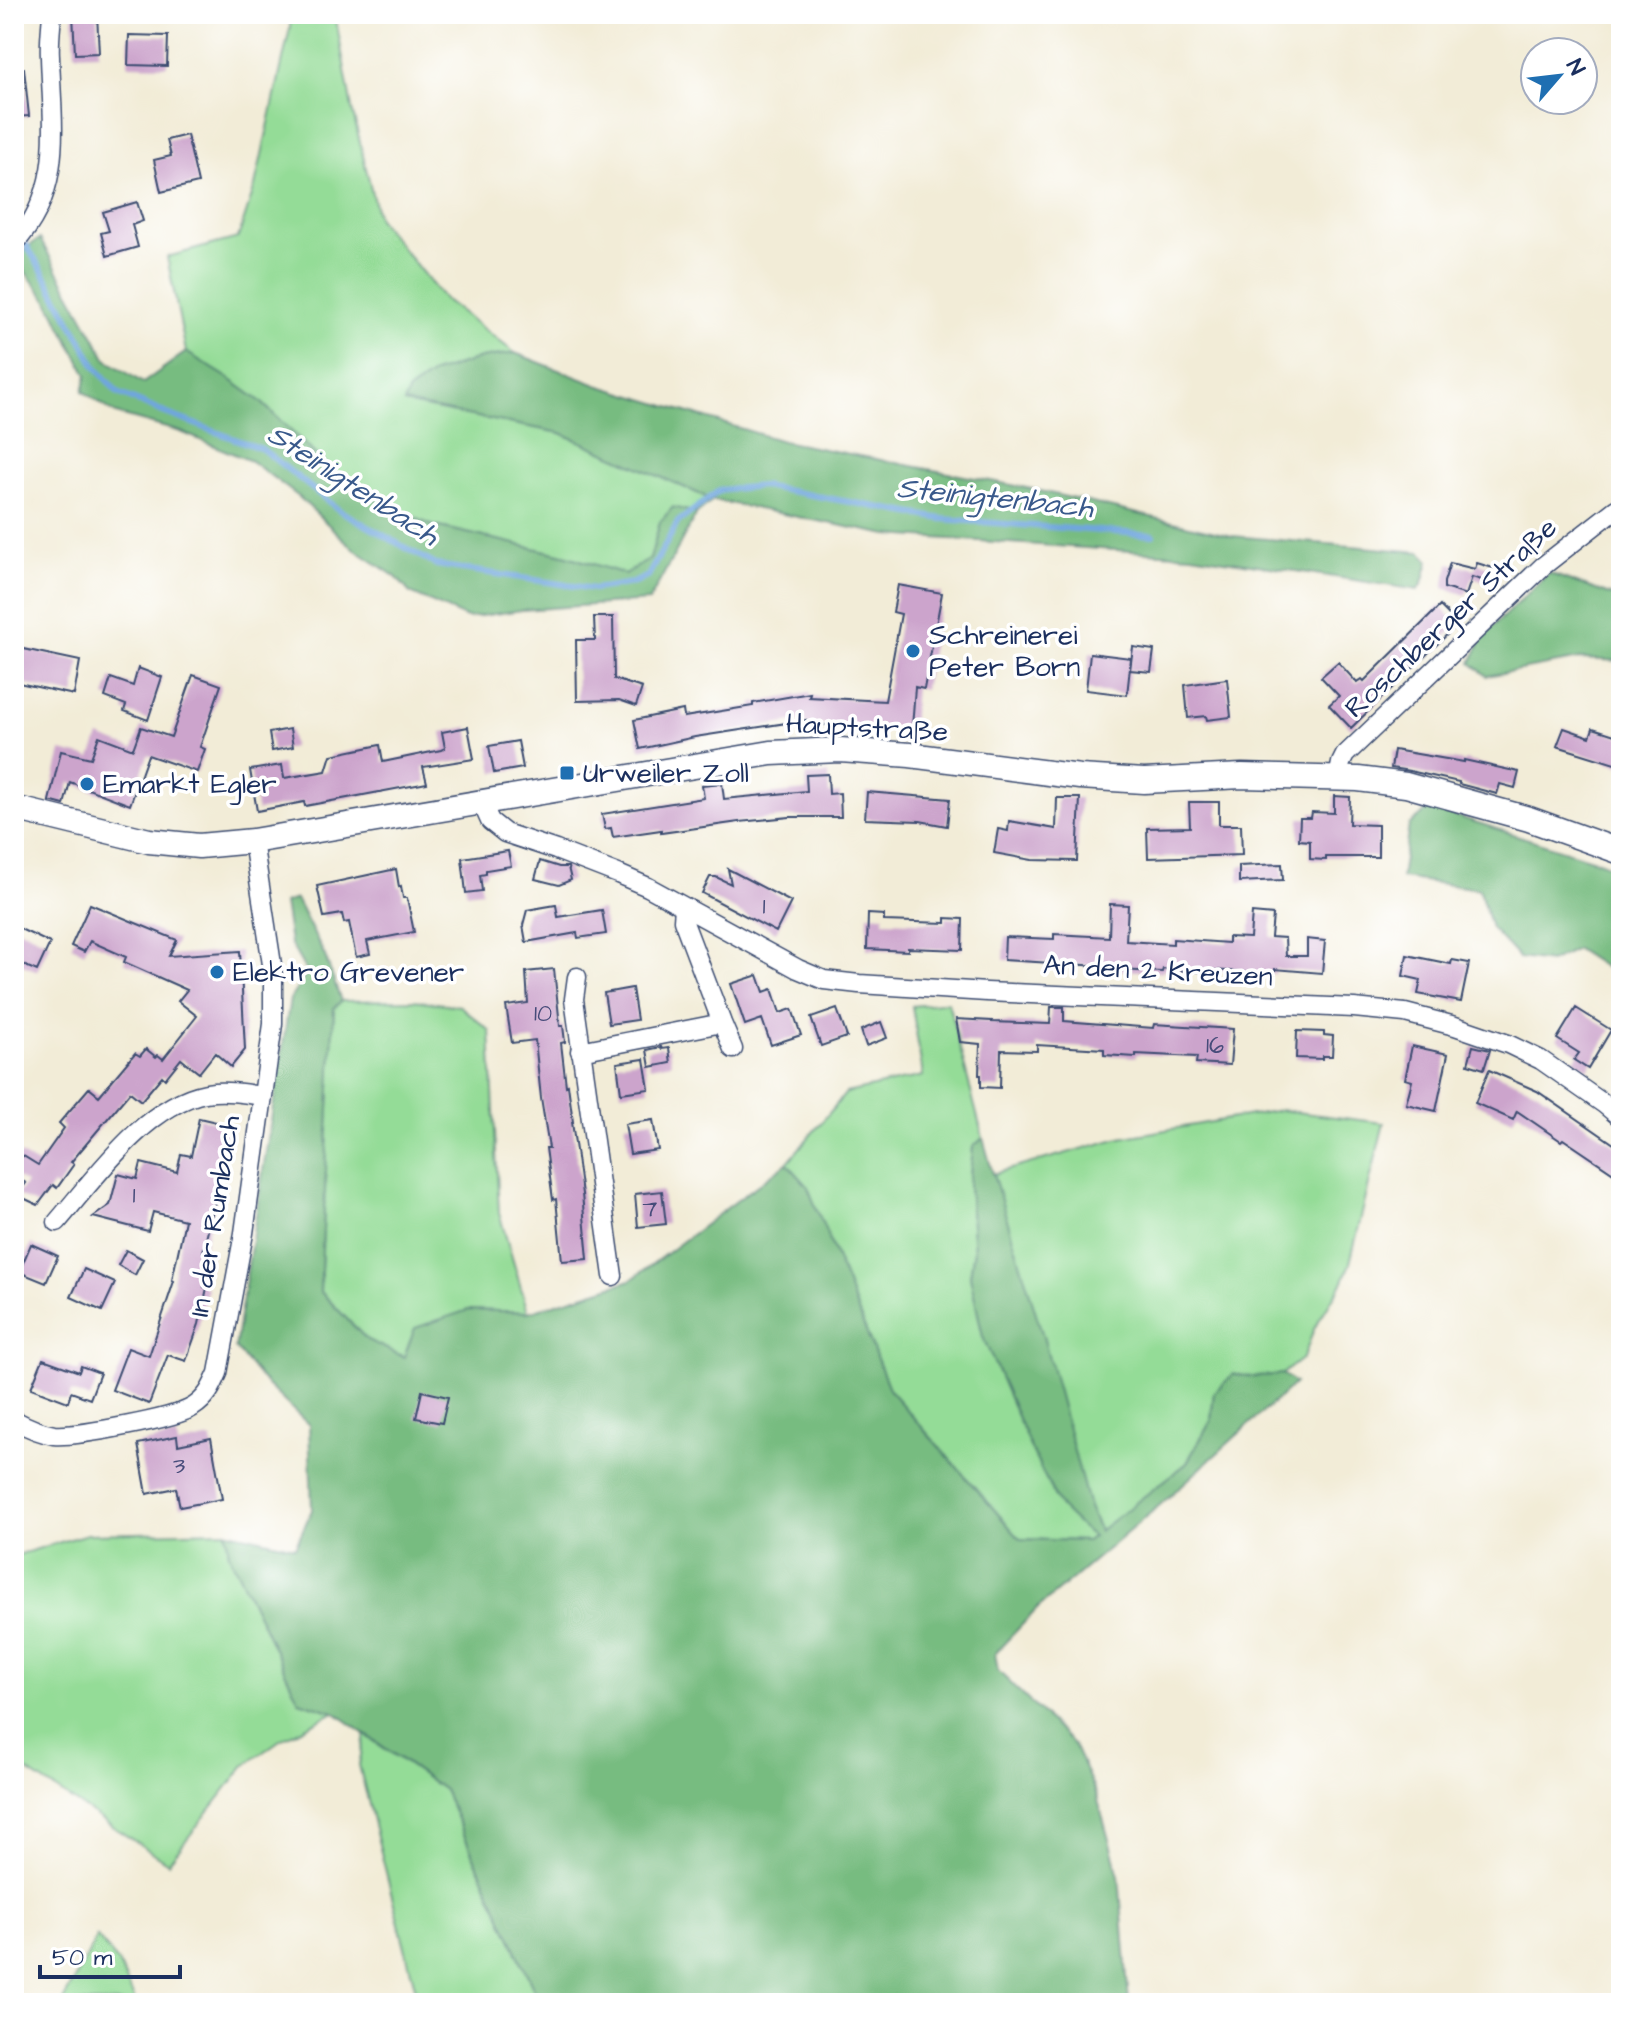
<svg xmlns="http://www.w3.org/2000/svg" width="1635" height="2017" font-family="'Architects Daughter',sans-serif">
<style>
.green{fill:#94dc97;stroke:#58867a;stroke-width:2}
.forest{fill:#77bc80;stroke:#49766f;stroke-width:2}
.lines{fill:none;stroke-linecap:round;stroke-linejoin:round}
.stream{stroke:#70a6de;stroke-width:6}
.building{fill:#cca4cc}
.minor-casing{stroke:#3b4b70;stroke-width:21}
.secondary-casing{stroke:#3b4b70;stroke-width:27}
.minor{stroke:#fff;stroke-width:18}
.secondary{stroke:#fff;stroke-width:24}
.poi-dot{fill:#1f6fb2;stroke:#fff;stroke-width:3}
.labels{text-anchor:middle;dominant-baseline:central;stroke-width:7;stroke-linejoin:round;paint-order:stroke}
.number-label{font-size:24px;fill:#474c7a}
.street-label{font-size:28px;fill:#1b2f5e;stroke:#fff}
.poi-label{font-size:28px;fill:#1b2f5e;stroke:#fff;text-anchor:start}
.water-label{font-size:30px;font-style:italic;fill:#39598b;stroke:#fff}
</style>
<rect width="100%" height="100%" fill="#fff"/>
<filter id="ink" filterUnits="userSpaceOnUse"><feTurbulence type="fractalNoise" baseFrequency=".0125" numOctaves="2"/><feDisplacementMap in="SourceGraphic" scale="16" xChannelSelector="R" yChannelSelector="G"/><feConvolveMatrix kernelMatrix="1 2 1 2 8 2 1 2 1" color-interpolation-filters="sRGB"/></filter>
<filter id="wash" filterUnits="userSpaceOnUse"><feTurbulence type="fractalNoise" baseFrequency=".006" numOctaves="4" result="noise"/><feDisplacementMap in="SourceGraphic" scale="32" xChannelSelector="R" yChannelSelector="G"/><feGaussianBlur stdDeviation="1.8" result="paint"/><feColorMatrix in="noise" values="0 0 0 0 0 0 0 0 0 0 0 0 0 0 0 0 0 1.4 0 .05"/><feComposite in="paint" operator="in"/></filter>
<g filter="url(#wash)">
<rect width="100%" height="100%" fill="#f2ecd7"/>
<path class="green" d="M290,14H335L352,109L378,219L444,299L515,353L481,358L434,373L404,403L561,433L713,500L697,513L673,508L660,522L650,560L625,574L564,555L431,525L351,489L260,401L228,378L186,352L167,257L238,238L255,186L290,28Z
M413,1000L460,1006L490,1031L499,1213L528,1312L468,1310L404,1357L367,1340L320,1291L334,1008L341,1001Z
M948,1002L983,1138L973,1147L969,1186L974,1250L970,1276L983,1337L1032,1451L1060,1507L1081,1527L1093,1536L1087,1541L1020,1539L890,1391L807,1185L787,1163L846,1093L923,1076L912,1006Z
M1280,1110L1384,1123L1350,1263L1343,1281L1315,1327L1303,1358L1282,1374L1254,1377L1214,1392L1211,1421L1186,1464L1100,1531L1089,1508L993,1174L1120,1138Z
M226,1531L229,1554L299,1701L334,1712L280,1740L245,1765L168,1863L14,1762V1556L87,1534Z
M365,1735L444,1790L540,2003H419L359,1765Z
M97,1937L118,1962L136,2003H62Z"/>
<path class="forest" d="M40,239L107,360L143,383L186,352L228,378L260,401L351,489L431,525L564,555L625,574L650,559L660,522L673,507L697,513L649,601L522,610L467,618L410,593L396,577L354,549L299,497L251,461L181,432L116,414L83,391L87,375L48,301L16,260L27,247Z
M515,353L597,385L782,441L1032,489L1232,536L1421,552L1429,561L1423,583L1418,590L1192,555L888,535L713,500L561,433L404,403L409,390L434,373L481,358Z
M1549,573L1621,599V661L1580,659L1487,676L1471,663L1484,635Z
M1431,808L1601,862L1621,871V978L1576,949L1550,962L1519,958L1491,928L1479,889L1401,878L1409,825Z
M296,899L325,956L341,1001L334,1008L320,1291L367,1340L404,1357L415,1328L468,1310L528,1312L631,1280L787,1163L807,1185L890,1391L1020,1539L1087,1541L1093,1536L1081,1527L1060,1507L1032,1451L983,1337L970,1276L974,1250L969,1186L973,1147L983,1138L993,1174L1043,1336L1089,1507L1099,1531L1186,1464L1211,1421L1214,1392L1234,1374L1254,1377L1282,1374L1295,1383L1161,1504L1038,1608L995,1653L998,1671L1074,1745L1096,1793L1119,1876L1129,2003H540L444,1790L334,1712L299,1701L229,1554L226,1531L295,1547L312,1510L309,1425L265,1383L235,1348L290,999L307,973L290,943L284,903Z"/>
<g class="lines">
<path class="stream" d="M14,225L44,274L97,369L118,393L165,413L262,449L339,510L436,565L594,589L633,583L648,576L678,522L720,490L762,486L942,519L1153,535"/>
</g>
<g id="blocks">
<path class="building" d="M73,14H97L99,53L75,54Z
M129,35L168,36L167,66L128,65Z
M24,68L29,116L14,117V69Z
M187,135L198,183L161,192L154,160L171,156L167,140Z
M137,202L143,221L132,225L138,247L107,256L101,233L109,231L103,212Z
M1450,563L1475,569L1477,563L1493,568L1488,582L1472,577L1466,595L1444,588V582Z
M898,585L942,593L924,689L915,687L912,728L805,724L806,720L695,737L640,749L634,720L683,710L684,717L753,706V703L810,693L809,697L885,701L901,614L893,612Z
M1440,606L1458,624L1351,728L1329,705L1339,696L1321,677L1338,662L1357,683L1362,679L1364,681Z
M594,617H613L614,679L642,688L636,706L619,700L577,701L576,640H595Z
M14,647L80,661L74,695L14,682Z
M1133,647L1154,650L1151,672L1130,670Z
M1090,653L1131,658L1127,695L1086,690Z
M138,668L162,677L148,720L124,711L126,705L105,697L111,678L133,686Z
M193,675L221,685L200,747L205,749L197,772L148,755L130,805L70,782L64,805L49,801L61,751L91,758L99,736L133,749L141,727L171,737Z
M1227,679L1231,717L1207,720L1206,716L1188,718L1185,685Z
M468,727L474,759L423,767L427,783L305,806L304,802L257,811L250,770L282,765L284,778L326,771L331,755L380,745L383,762L441,750L445,748L442,732Z
M1564,728L1590,737L1593,728L1621,737V766L1557,746Z
M290,729L293,747L272,751L269,733Z
M518,741L523,768L494,773L489,746Z
M1394,750L1464,762V760L1519,772L1515,788L1500,784L1497,794L1459,784V782L1410,771L1391,768Z
M828,774L829,794L840,793L841,817H790L739,822L661,833V830L613,837L611,828L605,829L602,814L704,798L702,785L722,783L724,799L807,791L806,775Z
M867,792L950,799L947,826L920,821L865,819Z
M1334,796L1350,797L1349,824L1378,825V857H1326V860L1310,859V841L1299,840L1300,818H1311L1312,812L1334,813Z
M1057,798H1080L1077,861L1032,860L994,853L998,829L1008,831L1009,821L1056,829Z
M1189,802H1219V825H1241L1242,855L1148,858L1147,828L1190,827Z
M508,851L511,866L486,870V874L480,875L482,891L466,893L462,858Z
M540,861L559,867H568L571,880L559,885L535,879Z
M1282,864L1283,880L1239,882V866Z
M396,869L399,887L401,886L403,898H407L414,932L367,941L370,954L356,957L349,922L344,923L342,914L324,917L317,886Z
M728,869L791,902L776,932L702,893L710,877H716L731,884Z
M90,904L177,940L169,956L240,951L245,1050L231,1067L215,1053L199,1073L181,1059L165,1079L162,1076L141,1101L130,1092L71,1162L74,1164L57,1188L53,1185L38,1205L17,1195L26,1183L14,1176V1164L20,1154L38,1165L64,1128L59,1123L89,1088L99,1096L135,1053L140,1056L146,1049L156,1057L158,1055L163,1059L197,1016L178,1001L187,990L124,962L126,957L90,941L84,952L71,946Z
M1110,904L1128,905L1126,941L1173,944V939L1228,943V937L1250,938L1252,913L1273,915L1271,937L1285,938L1286,956H1307V939L1325,941L1322,973L1275,969V974L1211,970L1210,973L1163,969L1162,972L1116,970L1117,967L1004,960L1005,937L1054,939V934L1109,937Z
M556,905L558,917L602,910L606,934L578,938L577,933L526,942L523,925L527,910Z
M868,914L884,915V921L946,923V918L963,919L962,950L908,948V951L867,949Z
M14,926L50,943L37,971L14,961Z
M1407,955L1451,964L1452,960L1469,963L1461,1002L1418,994L1421,980L1403,976Z
M554,969L560,1026H563L565,1042L561,1043L566,1086L568,1085L573,1122H572L582,1194L588,1259L562,1261L556,1199L553,1200L546,1148H549L541,1098L535,1040L512,1043L506,1006L528,1003L526,972Z
M758,975L764,992L772,989L780,1013L792,1009L801,1035L771,1045L762,1019L745,1025L731,984Z
M632,988L637,1020L609,1024L604,993Z
M1051,1007H1064V1021L1153,1028L1154,1024L1233,1029L1230,1065L1196,1063L1197,1057L1136,1054V1057L1104,1055V1049L1037,1045V1051L1001,1050L1000,1088L981,1087V1075H979L980,1044L960,1042L956,1019L992,1021V1022L1050,1024Z
M1576,1008L1611,1030L1588,1069L1574,1060L1579,1053L1557,1039Z
M837,1009L847,1037L821,1046L811,1018Z
M881,1022L887,1038L866,1046L861,1030Z
M1297,1031L1324,1032V1035L1333,1036L1332,1056H1323V1059L1296,1058Z
M1412,1046L1448,1054L1436,1111L1406,1104L1412,1081L1405,1079Z
M1473,1046L1490,1050L1484,1069L1468,1064Z
M661,1047L662,1049L669,1048L671,1063L650,1067L647,1050Z
M644,1059L649,1089L621,1093L617,1063Z
M1489,1070L1537,1091L1621,1149V1178L1563,1139L1561,1141L1517,1111L1513,1120L1475,1103Z
M199,1118L229,1125L216,1187L218,1188L203,1252L211,1253L204,1287L207,1288L199,1324L186,1361L168,1355L149,1404L112,1390L128,1348L149,1356L174,1281L172,1280L185,1220L153,1212L148,1231L93,1217L110,1205L118,1174L137,1179L141,1163L177,1172L181,1154L191,1156Z
M653,1120L658,1150L630,1154L625,1124Z
M662,1191L666,1224L638,1227L635,1194Z
M31,1244L58,1256L46,1283L19,1272Z
M126,1250L143,1259L135,1275L118,1265Z
M84,1269L115,1283L102,1311L71,1297Z
M43,1359L79,1372L81,1366L100,1373L90,1399L71,1392L68,1402L31,1388Z
M422,1391L448,1397L442,1423L416,1418Z
M177,1436L178,1445L211,1438L222,1499L180,1507L176,1488L147,1494L138,1444Z"/>
</g>
</g>
<g filter="url(#ink)">
<use href="#blocks" fill-opacity="0" stroke="#3b4b70" stroke-width="2"/>
<g class="lines">
<g class="minor-casing">
<path id="minor" d="M14,244C65,190 52,124 50,57C49,43 51,28 52,14
M1338,778L1341,763L1345,755L1543,566L1616,509
M481,801L490,821L505,833L556,850L618,874L648,887L798,969L824,980L859,984L987,992L1354,1008L1405,1013L1455,1026L1508,1044L1541,1060L1604,1104L1621,1118
M684,907L683,920L722,1023L733,1049
M577,977L574,999L613,1276
M580,1051L722,1023
M57,1222C95,1178 147,1104 206,1093C224,1090 243,1093 262,1096
M14,1420C27,1427 40,1433 54,1435C75,1437 177,1418 193,1407C207,1398 212,1387 218,1373L244,1233L273,1024V971L253,841"/>
</g>
<g class="secondary-casing">
<path id="secondary" d="M14,808L149,841L199,846L253,841L771,753L840,750L910,755L1080,777L1144,781L1242,776L1358,779L1406,785L1529,819L1621,852"/>
</g>
<use href="#minor" class="minor"/>
<use href="#secondary" class="secondary"/>
</g>
</g>
<g class="poi-dot">
<circle cx="913" cy="651" r="8"/>
<rect x="559" y="765" width="16" height="16" rx="4"/>
<circle cx="87" cy="784" r="8"/>
<circle cx="217" cy="972" r="8"/>
</g>
<g class="labels">
<g class="number-label">
<text x="764" y="907">1</text>
<text x="543" y="1014">10</text>
<text x="1215" y="1046">16</text>
<text x="134" y="1196">1</text>
<text x="650" y="1209">7</text>
<text x="179" y="1466">3</text>
</g>
<g class="street-label">
<text transform="translate(1451 618) rotate(-43)">Roschberger Straße</text>
<text transform="translate(867 728) rotate(3)">Hauptstraße</text>
<text transform="translate(1158 971) rotate(3)">An den 2 Kreuzen</text>
<text transform="translate(215 1216) rotate(-81)">In der Rumbach</text>
</g>
<g class="poi-label">
<text x="929" y="635">Schreinerei<tspan x="929" dy="32">Peter Born</tspan></text>
<text x="583" y="773">Urweiler Zoll</text>
<text x="103" y="784">Emarkt Egler</text>
<text x="233" y="972">Elektro Grevener</text>
</g>
<g class="water-label">
<text transform="translate(353 485) rotate(33)">Steinigtenbach</text>
<text transform="translate(995 498) rotate(6)">Steinigtenbach</text>
</g>
</g>
<rect width="1635" height="2017" fill="none" stroke="#fff" stroke-width="48"/>
<g transform="translate(1559 76) rotate(62)"><circle r="38" fill="#ffffff" stroke="#a4acbf" stroke-width="2"/>
<path d="M0-6L14 30L0 20L-14 30Z" fill="#1f6fb2"/>
<text y="-12" font-size="22" font-weight="bold" text-anchor="middle" fill="#1b2f5e">N</text>
</g>
<path d="M40 1965v12h140v-12" fill="none" stroke="#1b2f5e" stroke-width="4"/>
<text x="52" y="1965" font-size="24" fill="#1b2f5e" stroke="#ffffff" stroke-width="6" paint-order="stroke">50 m</text>
</svg>
